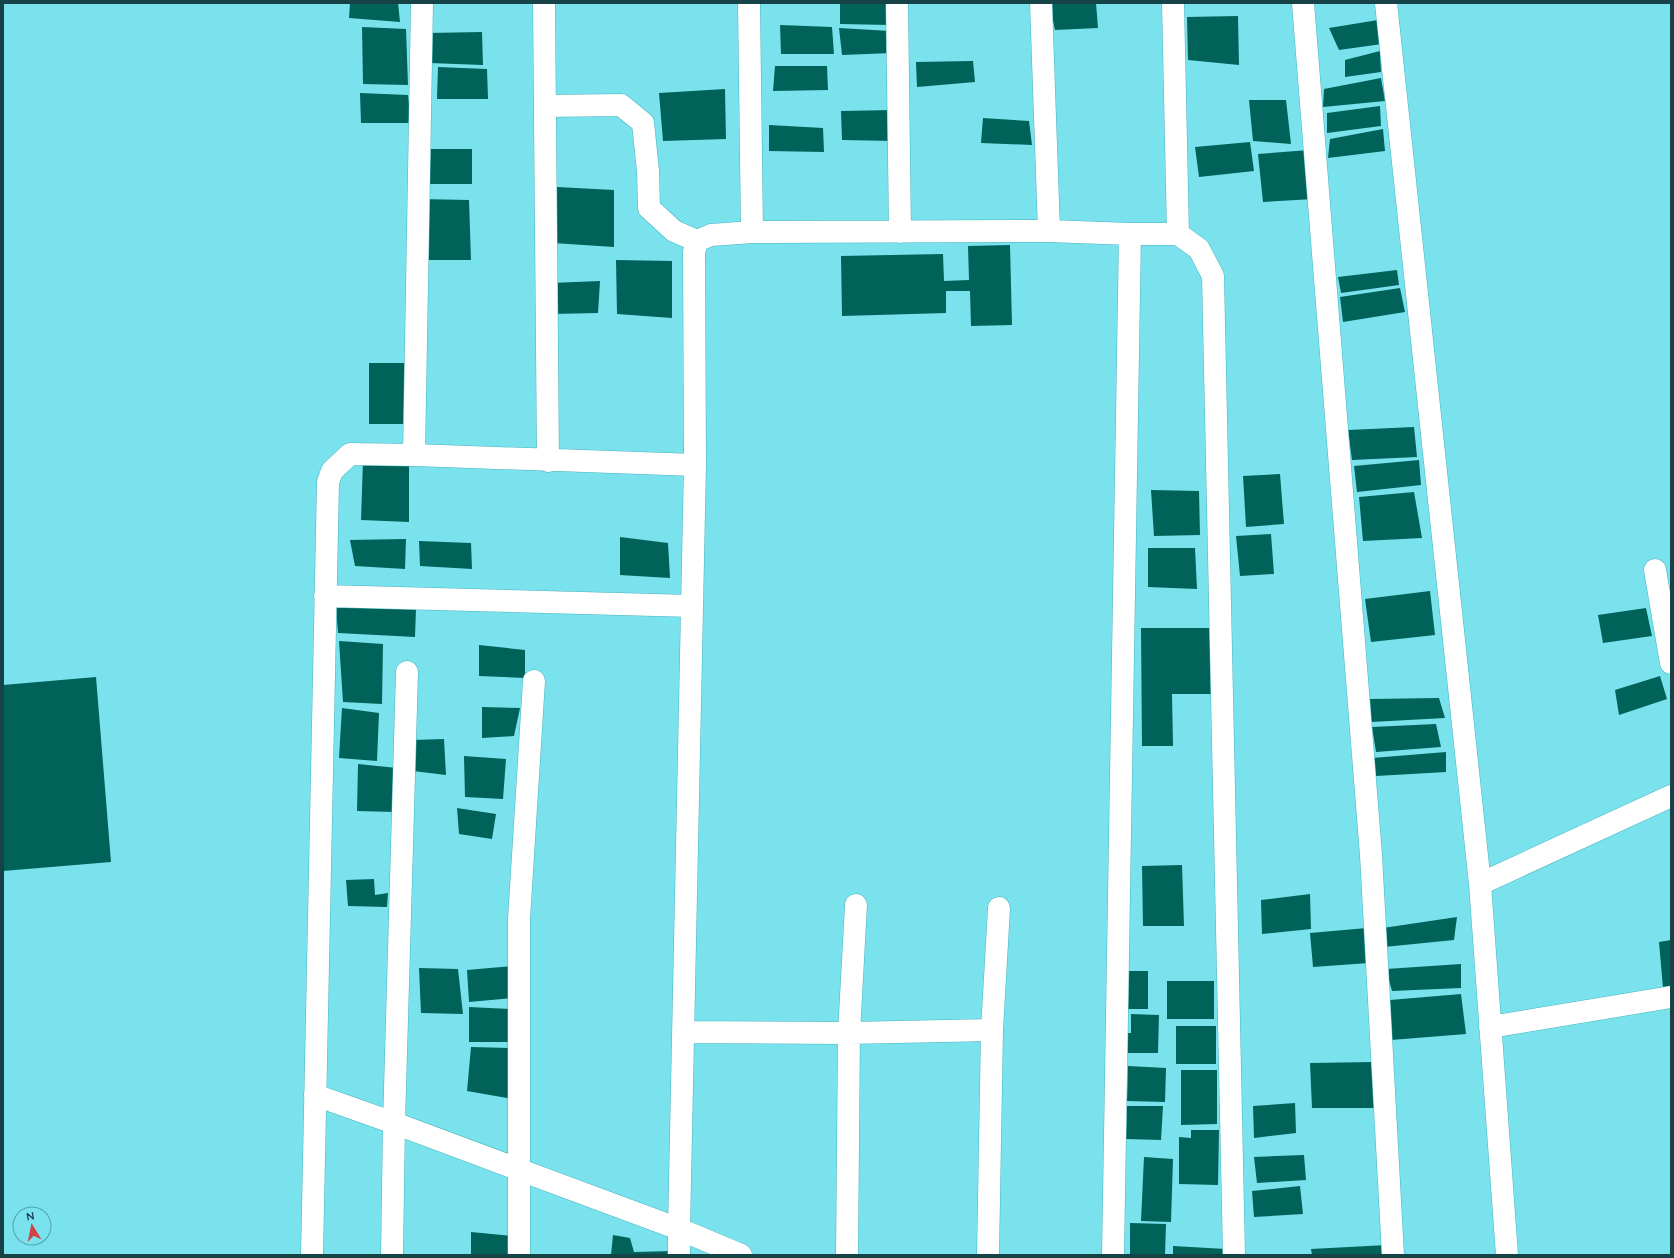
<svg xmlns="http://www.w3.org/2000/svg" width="1674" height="1258" font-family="Quicksand,sans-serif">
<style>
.building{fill:#006259}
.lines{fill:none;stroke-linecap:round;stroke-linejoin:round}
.minor-casing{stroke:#48b4be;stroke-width:23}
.minor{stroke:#fff;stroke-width:22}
</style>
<rect width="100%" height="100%" fill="#79e2ed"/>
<path class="building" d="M350,3H398L400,22L349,18Z
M840,3H892L891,25L840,24Z
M1049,3H1096L1098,28L1055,30Z
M1238,16L1239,65L1188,60L1187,17Z
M1378,20L1382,44L1339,50L1329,28Z
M780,25L832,27L834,54H781Z
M362,27L406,29L408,85L363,84Z
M839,28L890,31L892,53L842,55Z
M482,32L483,65L429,63L427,33Z
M1380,51L1381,72L1345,77V60Z
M973,61L975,82L917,87L916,62Z
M775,66H827L828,90L773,91Z
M438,67L487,69L488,99H437Z
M1381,78L1385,101L1323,107L1324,89Z
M725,89L726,139L663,141L659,93Z
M360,93L408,95L411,123H361Z
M1249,100H1286L1291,144L1253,141Z
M1380,106L1381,126L1327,133V113Z
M893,110L895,141L842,140L841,111Z
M983,118L1029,121L1032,145L981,143Z
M769,125L823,128L824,152L769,151Z
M1383,129L1385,151L1328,158L1330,139Z
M1250,142L1254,171L1199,177L1195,147Z
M423,149H472V184H422Z
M1309,150L1314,199L1263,202L1258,154Z
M557,187L614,190V247L553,243Z
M419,199L469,200L471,260H422Z
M1010,245L1012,325L971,326L970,291H946V313L842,316L841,256L943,254L944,281L969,280L968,246Z
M616,260L672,261V318L617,314Z
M1397,270L1399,285L1341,293L1338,277Z
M600,281L598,313L552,314L551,283Z
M1400,288L1405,312L1343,322L1340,297Z
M369,363H410L409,424H369Z
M1414,427L1417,457L1352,460L1348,430Z
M363,460H409V522L361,520Z
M1419,460L1421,485L1357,492L1354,466Z
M1280,474L1284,524L1246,527L1243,476Z
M1151,490L1199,491L1200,535L1154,536Z
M1414,492L1422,538L1363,541L1359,497Z
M1271,534L1274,574L1240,576L1236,536Z
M620,537L668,543L670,578L620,575Z
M406,539L405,569L355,566L350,540Z
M419,541L471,543L472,569L420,566Z
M1148,548H1195L1197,589L1148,587Z
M1430,591L1435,635L1371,642L1365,599Z
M336,606L416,608L415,637L338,633Z
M1646,608L1652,636L1603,643L1598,615Z
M1141,628H1213V694H1172L1173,746H1142Z
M339,641L383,644L382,704L343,702Z
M479,645L525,650V678L479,676Z
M1660,676L1667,699L1619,715L1615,690Z
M96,677L111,862L3,871V685Z
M1439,698L1445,718L1371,722L1370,699Z
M482,707L520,708L514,736L482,738Z
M342,708L379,713L377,761L339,758Z
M1436,724L1441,747L1376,752L1372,727Z
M444,739L446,775L413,771V740Z
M1446,752V772L1376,776L1372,758Z
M464,756L506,759L503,799L465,797Z
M358,764L397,768L395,812L357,811Z
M457,808L496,814L492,839L459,834Z
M1182,865L1184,926H1143L1142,866Z
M374,879L375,895L388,893L387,907L348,906L346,880Z
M1310,894L1311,929L1262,934L1261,900Z
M1457,917L1454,940L1384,947L1383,928Z
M1367,928L1369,963L1313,967L1310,933Z
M1671,940V987L1663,988L1659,942Z
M1461,964V988L1392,991L1386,969Z
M512,966L514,998L469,1002L467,970Z
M419,968L458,969L463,1014L421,1013Z
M1121,971H1148V1009H1121Z
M1167,981H1214V1019H1167Z
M1461,994L1466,1034L1391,1040L1390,1000Z
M469,1007L512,1009L515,1042H469Z
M1131,1014L1159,1015L1158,1053H1119V1033H1131Z
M1176,1026H1216V1064H1176Z
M471,1047L514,1048L513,1099L467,1091Z
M1374,1062L1376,1108H1312L1310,1063Z
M1128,1066L1166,1068L1165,1102L1127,1101Z
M1181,1070H1217V1124L1181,1125Z
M1295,1103L1296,1133L1254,1138L1253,1106Z
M1127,1106H1163L1161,1140L1126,1139Z
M1191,1130H1219L1218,1185L1179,1184V1137L1191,1138Z
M1304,1155L1306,1180L1257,1183L1254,1157Z
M1144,1157L1173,1159L1171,1222L1141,1221Z
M1300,1186L1303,1214L1254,1217L1252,1191Z
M1130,1223L1166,1224L1165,1255H1130Z
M471,1232L513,1236V1255H471Z
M613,1235L630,1238L634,1252L673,1251V1255H611Z
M1387,1245L1388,1255H1312L1311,1249Z
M1173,1246L1226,1249L1225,1255H1173Z"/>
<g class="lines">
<g class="minor-casing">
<path id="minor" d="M544,3L548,461
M749,3L752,232
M897,3L900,232
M1041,3L1049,231
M1173,3L1178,234
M1303,3L1371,855L1393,1255
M1386,3L1480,884L1507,1255
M545,106L621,105L643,123L648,171L649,208L674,231L697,241
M414,455L422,3
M1655,570L1671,663
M325,596L692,606
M1480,884L1671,796
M1490,1027L1671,997
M684,1032L849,1033L992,1030
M315,1095L394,1123L407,672
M312,1255L328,482L332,471L350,454L414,455L695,465
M392,1255L394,1123L679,1229V1255
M519,1255V919L534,681
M741,1255L679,1229L695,465L694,252L697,241L711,235L752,232L1049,231L1130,234H1178L1199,249L1213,276L1234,1255
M847,1255L849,1033L856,905
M988,1255L992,1030L999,908
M1113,1255L1130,234"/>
</g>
<use href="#minor" class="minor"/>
</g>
<rect width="1674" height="1258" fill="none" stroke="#164348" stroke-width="8"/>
<g transform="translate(32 1226) rotate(350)"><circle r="19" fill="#79e2ed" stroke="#51a2ab"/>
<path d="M0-3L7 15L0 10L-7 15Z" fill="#d24344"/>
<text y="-6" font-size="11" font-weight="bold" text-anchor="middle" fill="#164348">N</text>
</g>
</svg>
